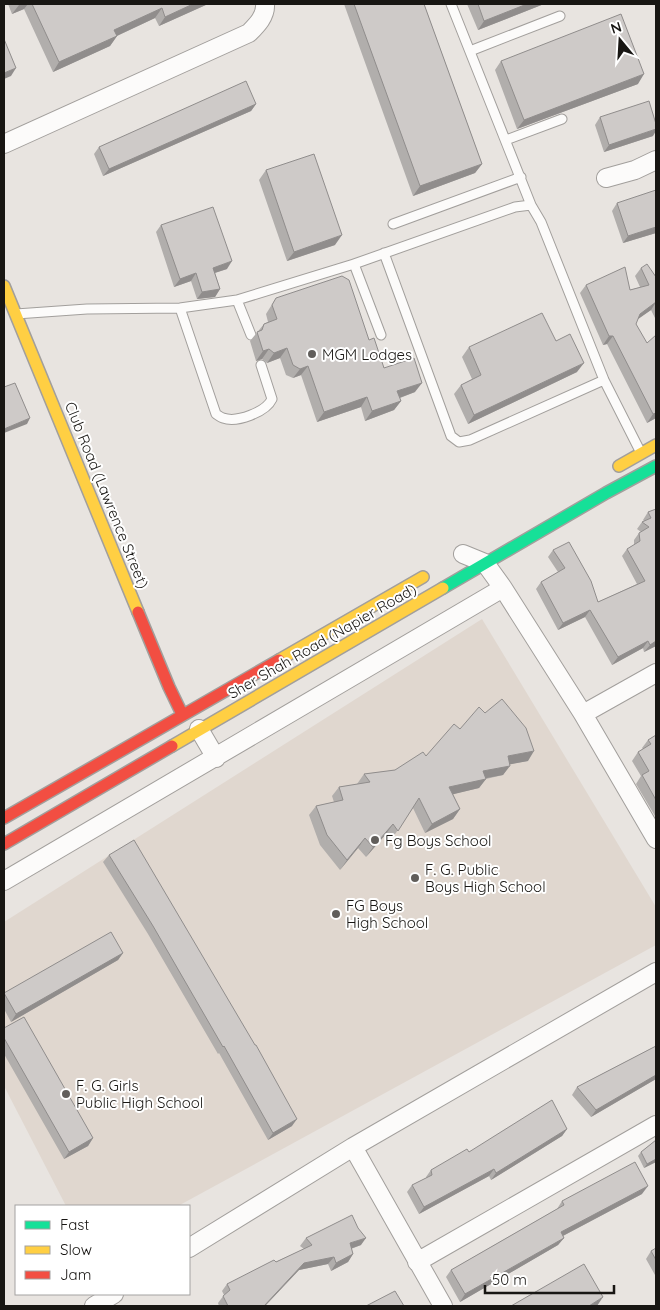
<svg xmlns="http://www.w3.org/2000/svg" width="660" height="1310" font-family="Quicksand,sans-serif">
<style>
.built{fill:#e0d7cf}
.lines{fill:none;stroke-linecap:round;stroke-linejoin:round}
.lane-casing{stroke:#a29f9c;stroke-width:11}
.street-casing{stroke:#a29f9c;stroke-width:20}
.fast-casing{stroke:#a29f9c;stroke-width:14}
.slow-casing{stroke:#a29f9c;stroke-width:14}
.jam-casing{stroke:#a29f9c;stroke-width:14}
.lane{stroke:#fcfbfa;stroke-width:9}
.street{stroke:#fcfbfa;stroke-width:18}
.fast{stroke:#16e098;stroke-width:11}
.slow{stroke:#ffcf43;stroke-width:11}
.jam{stroke:#f24e42;stroke-width:11}
.wall{fill:#b1aeac}
.shaded-wall{fill:#908d8c}
.building{fill:#cecac8;stroke:#908d8c}
.poi-dot{fill:#615e5b;stroke:#fff;stroke-width:2}
.labels{text-anchor:middle;dominant-baseline:central;stroke-width:4;stroke-linejoin:round;paint-order:stroke}
.poi-label{font-size:15px;fill:#181613;stroke:#fff;text-anchor:start}
.street-label{font-size:15px;fill:#181613;stroke:#fff}
</style>
<rect width="100%" height="100%" fill="#e8e4e0"/>
<path class="built" d="M482,619L656,907V945L178,1206H66L4,1086V922Z"/>
<g class="lines">
<g class="lane-casing">
<path id="lane" d="M451,4L531,205
M470,51L560,16
M506,140L562,119
M393,224L521,177
M384,253L451,436L459,442L470,440L604,380
M354,264L381,335
M237,300L354,264L515,207L531,205L541,222L604,380L640,451
M180,308L216,414C218,415 220,417 223,418C237,423 266,412 272,399L261,365
M16,314L87,309L180,308L237,300L251,335"/>
</g>
<g class="street-casing">
<path id="street" d="M4,144L249,33C257,25 266,16 265,4
M606,178L635,170L656,160
M463,554L485,563L503,588L583,714L656,839
M583,714L656,673
M199,729L216,758
M4,881L503,588
M353,1147L443,1306
M189,1248L353,1147L656,972
M417,1262L656,1125
M94,1306L114,1294"/>
</g>
<g class="fast-casing">
<path id="fast" d="M443,588L606,493L656,466"/>
</g>
<g class="slow-casing">
<path id="slow" d="M4,286L138,612
M619,466L656,445
M279,660L423,577
M172,746L443,588"/>
</g>
<g class="jam-casing">
<path id="jam" d="M138,612L169,687L182,714
M4,818L279,660
M4,844L172,746"/>
</g>
<use href="#lane" class="lane"/>
<use href="#street" class="street"/>
<use href="#fast" class="fast"/>
<use href="#slow" class="slow"/>
<use href="#jam" class="jam"/>
</g>
<path class="wall" d="M8,4H208L159,26L155,18L117,36L110,46L53,72L24,9L12,14Z
M344,4H424L482,164L475,173L413,196Z
M467,4H544L478,30Z
M501,61L638,84L517,129L495,70Z
M256,104L251,111L103,176L94,154L99,147Z
M600,117L653,136L604,152L595,125Z
M266,170L335,245L287,261L259,180Z
M617,203L656,233L623,243L612,211Z
M161,225L227,269L215,273L220,289L215,297L197,299L191,281L174,287L156,232Z
M641,268L656,277V320L651,310L637,319L636,324L656,418L647,423L607,344L603,345L580,293L586,285L630,290L640,287L635,276Z
M276,298L369,340L384,368L415,392L400,398L401,401L394,410L365,421L361,407L317,422L301,375L293,378L286,375L280,358L267,363L262,359L256,361L250,341L264,324L268,322L266,314Z
M556,341L577,372L468,424L454,394L461,385L472,379L462,357L469,347Z
M656,509V646L644,652L643,648L612,665L585,617L558,630L536,589L541,582L558,572L548,557L553,550L598,602L637,584L622,556L627,549L634,545V540L639,533L641,532L637,529L642,522L644,521L643,520L648,512Z
M460,729L528,761L510,764L503,775L486,779L479,788L453,794L460,809L453,819L425,833L413,808L391,840L386,834L366,857L358,848L340,870L320,845L309,815L316,806L334,802L332,796L339,787L358,784H357L364,774L395,770L426,756Z
M656,735V815L655,816L636,784L641,776L632,761L638,752L643,749L642,748L648,740Z
M109,855L292,1126L268,1140L219,1053L218,1054L148,934L103,862Z
M123,953L118,960L11,1022L4,1009V993Z
M4,1028L93,1138L88,1146L64,1159L4,1054Z
M656,1046V1079L591,1117L572,1095L577,1087Z
M567,1129L562,1136L491,1180L489,1176L419,1214L407,1192L412,1185L426,1178V1177L431,1170L469,1152Z
M656,1140V1162L644,1168L638,1156L641,1152Z
M642,1194L563,1236L564,1238L558,1245L460,1302L446,1277L451,1270L557,1209L562,1201Z
M306,1238L361,1245L351,1249L353,1254L348,1262L331,1271L328,1264L299,1270L265,1306H219L218,1303L224,1295L222,1291L227,1284L304,1249L300,1246Z
M656,1248V1274L655,1275L646,1259L651,1251Z"/>
<path class="shaded-wall" d="M21,4H28L24,9L12,14L19,5Z
M193,4H208L159,26L165,17Z
M527,4H544L478,30L484,21Z
M162,8L155,18L108,40L114,30Z
M117,36L110,46L53,72L59,62Z
M16,68L11,76L4,79V73Z
M644,74L638,84L517,129L524,120Z
M256,104L251,111L103,176L109,169Z
M656,129V131L653,136L604,152L609,145Z
M482,164L475,173L413,196L420,186Z
M656,227V233L623,243L628,236Z
M342,235L335,245L287,261L294,252Z
M232,261L227,269L208,275L213,268Z
M196,273L191,281L174,287L180,279Z
M220,289L215,297L197,299L202,292Z
M656,302L651,310L634,322L640,314Z
M609,336H613L607,344L603,345Z
M287,348L280,358L267,363L274,353Z
M269,349L262,359L256,361L263,351Z
M584,363L577,372L468,424L474,415Z
M308,366L301,375L293,378L300,369Z
M422,383L415,392L391,401L397,391Z
M367,397L361,407L317,422L324,412Z
M401,401L394,410L365,421L372,411Z
M656,413V418L647,423L653,414Z
M30,418L27,424L4,433V429Z
M590,610L585,617L558,630L563,623Z
M648,641L643,648L612,665L618,657Z
M656,641V646L644,652L650,645Z
M534,751L528,761L501,766L508,756Z
M510,766L503,775L476,780L483,771Z
M486,779L479,788L442,797L449,787Z
M460,809L453,819L425,833L432,824Z
M393,824L386,834L366,857L373,847Z
M365,838L358,848L340,870L347,860Z
M123,953L118,960L11,1022L16,1014Z
M656,1075V1079L591,1117L596,1110Z
M297,1119L292,1126L268,1140L273,1133Z
M567,1129L562,1136L491,1180L496,1173Z
M93,1138L88,1146L64,1159L69,1152Z
M656,1159V1162L644,1168L647,1164Z
M494,1169L489,1176L419,1214L424,1207Z
M648,1186L642,1194L555,1240L561,1232Z
M366,1238L361,1245L344,1251L350,1243Z
M564,1238L558,1245L460,1302L465,1294Z
M353,1254L348,1262L331,1271L336,1263Z
M334,1257L328,1264L299,1270L265,1306H264L304,1263Z
M603,1297L597,1306H589Z"/>
<path class="building" d="M32,4H193L165,17L162,8L114,30L117,36L59,62Z
M354,4H424L482,164L420,186Z
M478,4H527L484,21Z
M621,14L644,74L524,120L501,61Z
M4,39L16,68L4,73Z
M246,81L256,104L109,169L99,147Z
M649,101L656,124V129L609,145L600,117Z
M314,154L342,235L294,252L266,170Z
M656,190V227L628,236L617,203Z
M213,207L232,261L213,268L220,289L202,292L196,273L180,279L161,225Z
M647,264L656,277V302L640,314L636,324L647,343L656,335V413L653,414L613,336H609L586,285L625,267L630,290L649,285L641,268Z
M342,276L349,280L369,340L374,338L384,368L414,358L422,383L397,391L401,401L372,411L367,397L324,412L308,366L300,369L293,365L287,348L274,353L269,349L263,351L257,332L262,330L264,324L277,319L272,305L276,298Z
M542,313L556,341L570,334L584,363L474,415L461,385L481,375L469,347Z
M15,383L30,418L4,429V387Z
M656,509V641L650,645L648,641L618,657L590,610L563,623L541,582L565,568L553,550L569,542L591,581L598,602L645,581L627,549L640,541L639,533L649,527L642,522L651,518L648,512Z
M502,699L526,728L534,751L508,756L510,766L483,771L486,779L449,787L460,809L432,824L419,798L398,831L393,824L373,847L365,838L347,860L327,835L316,806L343,800L339,787L370,782L364,774L395,770L423,752L426,756L454,724L460,729L479,707L485,713Z
M656,735V800L642,775L649,771L638,752L651,744L648,740Z
M134,840L255,1045H256L297,1119L273,1133L224,1046L223,1047L153,926L109,855Z
M111,932L123,953L16,1014L4,993Z
M24,1017L93,1138L69,1152L4,1038V1028Z
M656,1046V1075L596,1110L577,1087Z
M552,1100L567,1129L496,1173L494,1169L424,1207L412,1185L432,1175L431,1170L467,1149L469,1152Z
M656,1140V1159L647,1164L641,1152Z
M635,1162L648,1186L561,1232L564,1238L465,1294L451,1270L564,1205L562,1201Z
M352,1215L358,1228L366,1238L350,1243L353,1254L336,1263L334,1257L304,1263L264,1306H228L223,1296L230,1290L227,1284L274,1260L276,1262L312,1245L306,1238Z
M656,1248V1260L651,1251Z
M584,1264L603,1297L589,1306H511Z
M395,1291L404,1306H366Z"/>
<g class="poi-dot">
<circle cx="312" cy="354" r="5"/>
<circle cx="375" cy="840" r="5"/>
<circle cx="415" cy="878" r="5"/>
<circle cx="336" cy="914" r="5"/>
<circle cx="66" cy="1094" r="5"/>
</g>
<g class="labels">
<g class="poi-label">
<text x="322" y="354">MGM Lodges</text>
<text x="385" y="840">Fg Boys School</text>
<text x="425" y="869">F. G. Public<tspan x="425" dy="17">Boys High School</tspan></text>
<text x="346" y="905">FG Boys<tspan x="346" dy="17">High School</tspan></text>
<text x="76" y="1085">F. G. Girls<tspan x="76" dy="17">Public High School</tspan></text>
</g>
<g class="street-label">
<text transform="translate(107 495) rotate(68)">Club Road (Lawrence Street)</text>
<text transform="translate(322 641) rotate(-30)">Sher Shah Road (Napier Road)</text>
</g>
</g>
<rect width="660" height="1310" fill="none" stroke="#181613" stroke-width="10"/>
<rect x="15" y="1205" width="175" height="90" fill="#ffffff" stroke="#a3a2a1"/>
<rect x="25" y="1221" width="25" height="8" fill="#16e098" stroke="#a3a2a1"/>
<text x="60" y="1230" font-size="15" fill="#181613">Fast</text>
<rect x="25" y="1246" width="25" height="8" fill="#ffcf43" stroke="#a3a2a1"/>
<text x="60" y="1255" font-size="15" fill="#181613">Slow</text>
<rect x="25" y="1271" width="25" height="8" fill="#f24e42" stroke="#a3a2a1"/>
<text x="60" y="1280" font-size="15" fill="#181613">Jam</text>
<g transform="translate(620 40) rotate(342)" stroke="#ffffff" stroke-width="4" paint-order="stroke">
<path d="M0-4L9 19L0 12L-9 19Z" fill="#181613"/>
<text y="-8" font-size="14" font-weight="bold" text-anchor="middle" fill="#181613">N</text>
</g>
<path d="M485 1285v8h129v-8" fill="none" stroke="#181613" stroke-width="2.5"/>
<text x="492" y="1285" font-size="15" fill="#181613" stroke="#ffffff" stroke-width="4" paint-order="stroke">50 m</text>
</svg>
